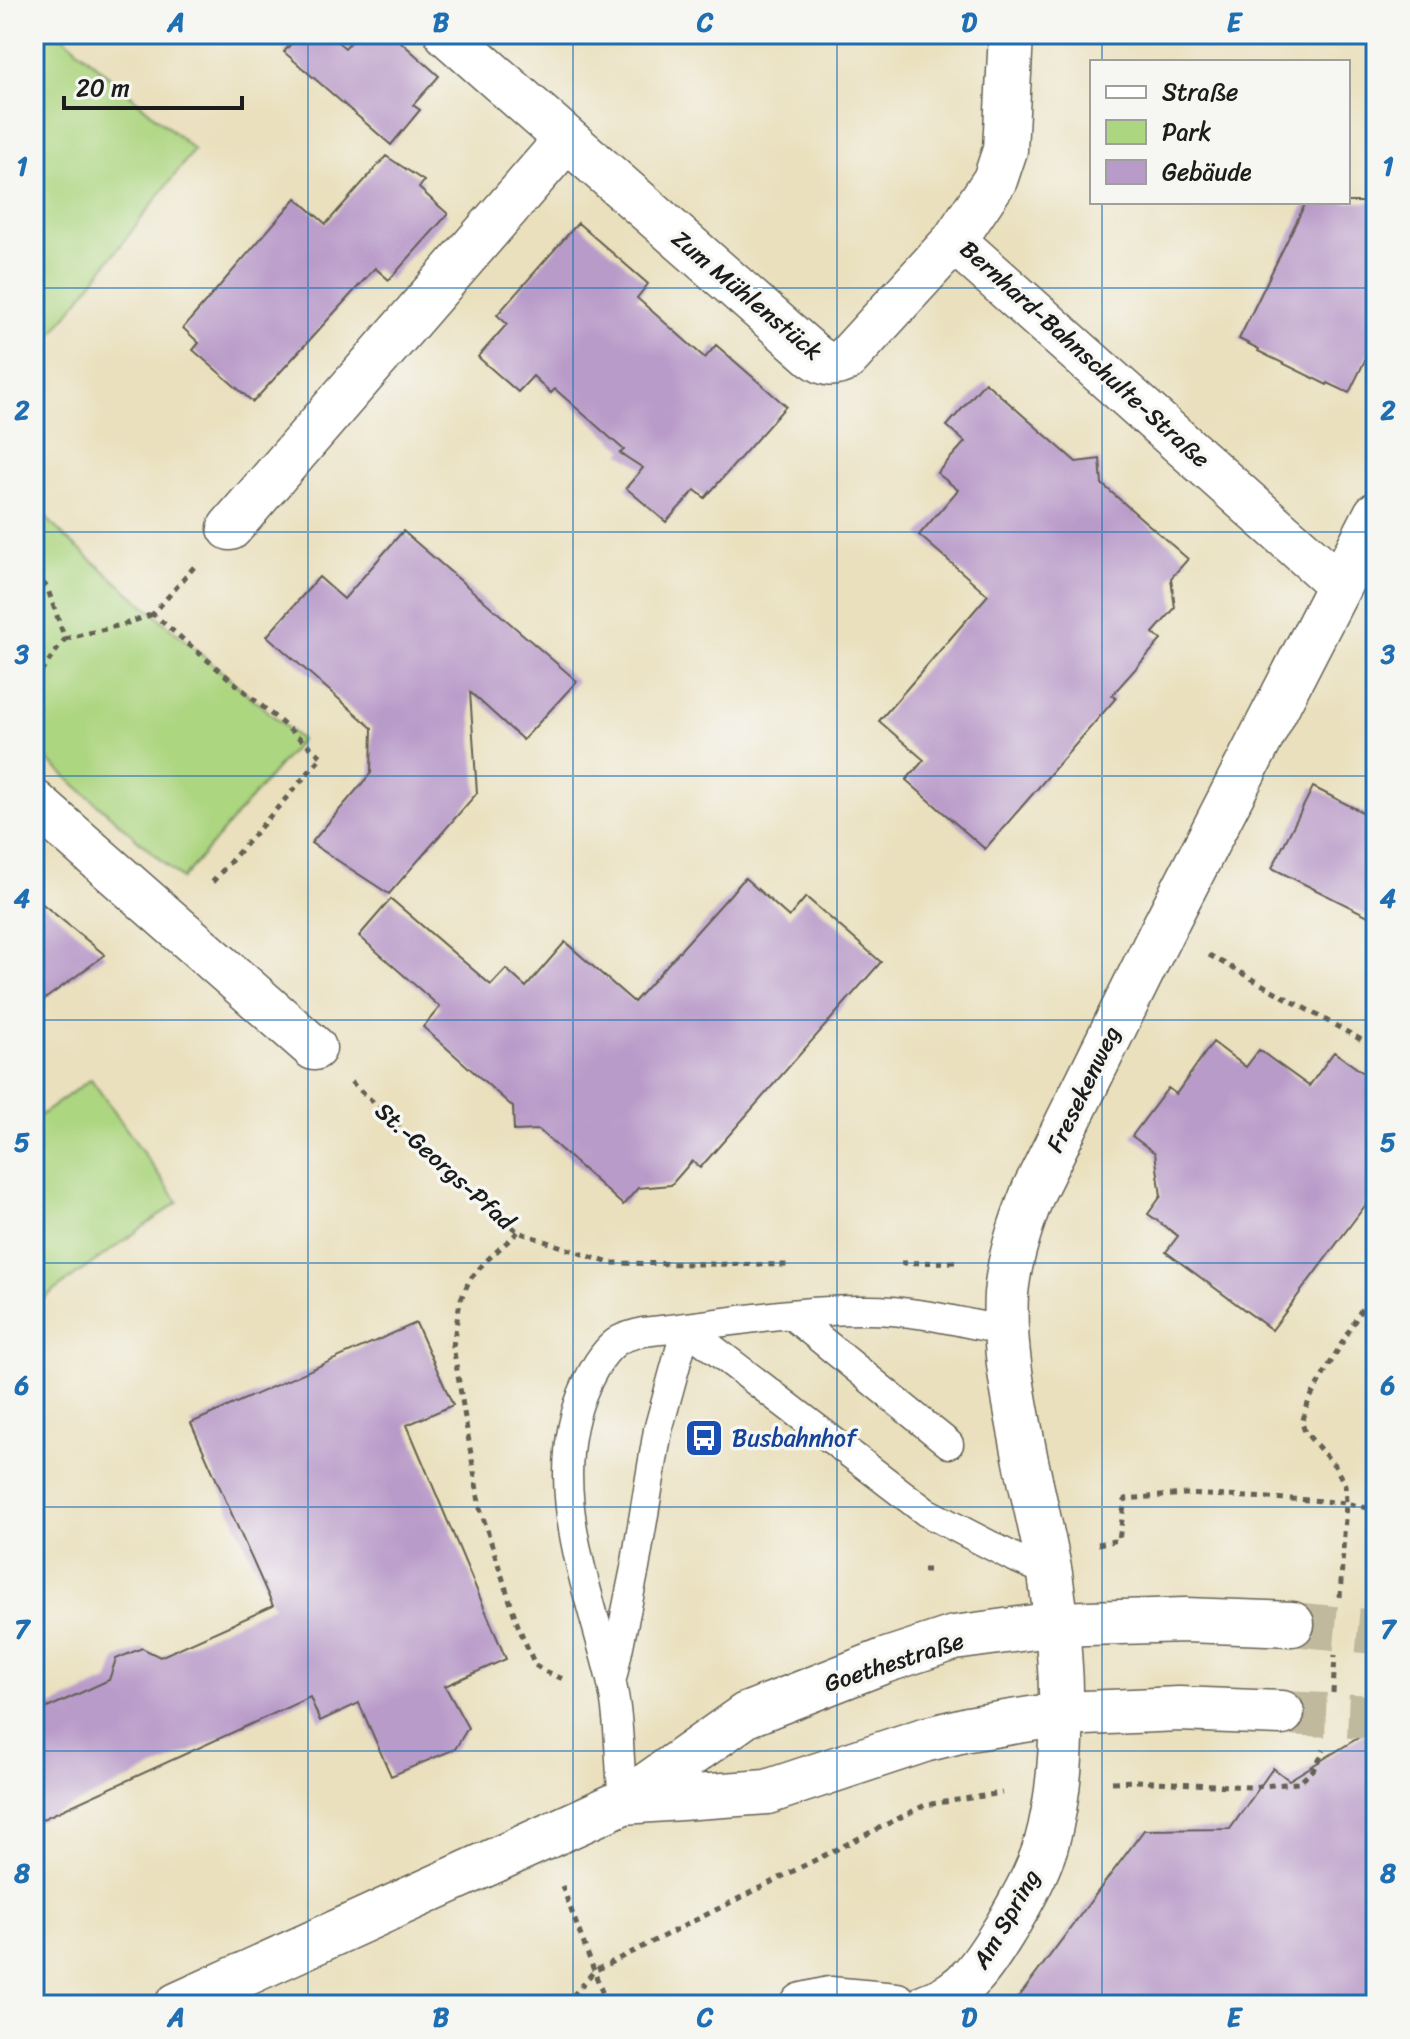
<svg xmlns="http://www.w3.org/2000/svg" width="1410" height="2039" font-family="Sriracha,sans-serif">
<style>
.green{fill:#add681;stroke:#64794e;stroke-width:2}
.building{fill:#b99bc9}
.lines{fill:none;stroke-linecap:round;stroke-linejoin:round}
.tertiary-tunnel{stroke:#c1b99d;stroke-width:44;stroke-dasharray:44 22;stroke-linecap:butt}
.service-casing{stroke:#646154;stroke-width:31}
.minor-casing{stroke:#646154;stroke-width:47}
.tertiary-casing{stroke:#646154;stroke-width:47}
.path{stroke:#646154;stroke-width:5;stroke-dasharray:6 6;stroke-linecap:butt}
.service{stroke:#fff;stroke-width:28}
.minor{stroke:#fff;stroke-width:44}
.tertiary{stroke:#fff;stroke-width:44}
.grid{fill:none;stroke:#1f6fb2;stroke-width:2;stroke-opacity:0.55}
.labels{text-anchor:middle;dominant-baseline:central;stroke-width:7;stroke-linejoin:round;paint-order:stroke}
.street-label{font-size:24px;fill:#1c1c1c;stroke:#f6f6f2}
.transit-label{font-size:24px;fill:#164399;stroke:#f6f6f2;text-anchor:start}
.neatline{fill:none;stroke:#1f6fb2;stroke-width:3}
.grid-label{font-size:26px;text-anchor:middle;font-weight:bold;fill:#1f6fb2}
</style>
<rect width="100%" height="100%" fill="#f6f6f2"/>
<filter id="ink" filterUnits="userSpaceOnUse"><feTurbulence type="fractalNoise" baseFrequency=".0125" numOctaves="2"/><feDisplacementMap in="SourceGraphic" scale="16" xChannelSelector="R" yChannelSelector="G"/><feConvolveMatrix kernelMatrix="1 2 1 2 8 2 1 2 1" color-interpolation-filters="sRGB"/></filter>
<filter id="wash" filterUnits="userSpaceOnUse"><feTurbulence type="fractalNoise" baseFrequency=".006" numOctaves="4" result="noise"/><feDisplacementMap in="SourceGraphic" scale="32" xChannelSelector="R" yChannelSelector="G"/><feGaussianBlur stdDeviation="1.8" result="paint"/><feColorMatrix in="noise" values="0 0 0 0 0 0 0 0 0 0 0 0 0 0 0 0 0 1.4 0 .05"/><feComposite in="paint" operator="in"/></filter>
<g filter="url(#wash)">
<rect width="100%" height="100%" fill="#eae0bd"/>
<path class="green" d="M34,34H60L194,150L34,358Z
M34,505L65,537L301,740L182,879L34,748Z
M91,1079L178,1202L34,1305V1120Z"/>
<g id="blocks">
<path class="building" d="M299,34H328L345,48L358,34H392L439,76L413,105L420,110L391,145L284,52Z
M386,156L424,181L419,188L448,214L389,280L375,268L253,402L193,350L199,343L183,328L296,198L326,224Z
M1306,202H1376V338L1349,393L1328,383L1327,385L1258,351L1259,349L1239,339Z
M578,223L648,284L637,298L705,358L716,345L786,406L705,498L695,490L666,522L626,488L643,468L620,453L624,450L555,389L551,393L533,376L518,392L478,357L507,324L497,315Z
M985,382L1076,462L1100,459L1102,484L1188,559L1171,578L1175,608L1153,633L1161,640L1112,695L1116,698L985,849L906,780L924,760L879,721L988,595L919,535L958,490L937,473L965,442L947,426Z
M403,531L577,681L523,740L470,692L477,793L389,894L311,843L371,773L372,728L267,636L319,577L344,599Z
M1313,787L1376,819V920L1272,868Z
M745,878L789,917L806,897L881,962L700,1168L692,1161L671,1185L638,1188L623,1205L539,1130L514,1131L513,1107L423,1027L440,1007L359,936L391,899L491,985L506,969L526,987L565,942L634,1002Z
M34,897L105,955L34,1007Z
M1213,1042L1246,1067L1259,1050L1309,1086L1334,1052L1376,1082V1191L1272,1330L1166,1252L1178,1236L1148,1214L1161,1196L1155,1153L1132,1136L1168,1088L1176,1094Z
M416,1323L453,1405L407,1425L506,1659L445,1686L468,1728L455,1749L391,1776L359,1703L320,1721L310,1697L34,1823V1714L109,1680L116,1659L142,1648L160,1657L273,1606L191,1423Z
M1376,1727V2005H1013L1144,1830L1230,1829L1273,1768L1289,1780Z"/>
</g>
</g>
<g filter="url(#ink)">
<use href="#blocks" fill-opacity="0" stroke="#646154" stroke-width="2"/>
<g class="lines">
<path class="tertiary-tunnel" d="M1292,1624L1376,1632
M1282,1713L1376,1717"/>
<g class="service-casing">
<path id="service" d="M791,1315L949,1444
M686,1328L926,1512L1013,1557L1050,1573
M613,1675L635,1568L658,1430L686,1328
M623,1802C619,1763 620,1718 611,1680C588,1585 542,1480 587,1383C594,1368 605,1349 619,1340C626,1336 636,1334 643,1332C717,1325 792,1309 868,1310C914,1310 961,1322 1006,1331"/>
</g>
<g class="minor-casing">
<path id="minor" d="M447,34L814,356C826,365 834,366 846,359L954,241L995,180L1005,150L1011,34
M954,241L1339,584
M230,528L566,140
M34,802L314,1048
M803,2005L830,1999L896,2005
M928,2005C968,1992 986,1960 1007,1926C1022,1900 1037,1874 1046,1845C1069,1764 1063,1657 1050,1574C1043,1535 1033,1496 1025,1456C1015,1403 1003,1349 1006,1294C1009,1258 1021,1223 1034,1190L1163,929L1376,514"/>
</g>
<g class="tertiary-casing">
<path id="tertiary" d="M623,1802L767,1792L924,1740L968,1729L1062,1714L1179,1709L1282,1713
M177,2005L623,1802L746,1715L884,1661L954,1638L1056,1624L1185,1620L1292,1624"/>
</g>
<path class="path" d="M194,567L153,614L322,757L209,886
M34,574L47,587L65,639L34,681
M65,639L125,624L153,614
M1209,955L1376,1048
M351,1082L518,1232L609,1263L787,1265
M518,1232L485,1262L470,1279L460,1301L453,1346L480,1508L517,1623L535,1665L544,1671L563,1679
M901,1263L959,1262
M1098,1544L1119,1540L1125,1499L1186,1494L1310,1500L1346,1503L1376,1510
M923,1570H935
M1340,1597L1346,1503L1345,1485L1335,1466L1305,1432L1302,1423L1309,1400L1376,1284
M1333,1693L1335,1655
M1112,1782L1135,1781L1251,1787L1299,1783L1313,1770L1324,1750
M562,1886L607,2005
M565,2005L594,1971L925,1805L1002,1793"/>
<use href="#service" class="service"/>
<use href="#minor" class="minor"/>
<use href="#tertiary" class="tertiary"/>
</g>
</g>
<path class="grid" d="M308,34V2005M573,34V2005M837,34V2005M1102,34V62M1102,202V2005M34,288H1376M34,532H1376M34,776H1376M34,1020H1376M34,1263H1376M34,1507H1376M34,1751H1376"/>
<defs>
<g id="bus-square" transform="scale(2)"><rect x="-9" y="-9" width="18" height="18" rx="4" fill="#1a4fb4" stroke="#f6f6f2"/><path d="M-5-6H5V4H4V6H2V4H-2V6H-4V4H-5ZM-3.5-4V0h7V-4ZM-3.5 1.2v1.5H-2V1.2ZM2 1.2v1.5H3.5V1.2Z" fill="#fff"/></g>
</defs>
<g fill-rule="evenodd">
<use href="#bus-square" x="704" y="1438"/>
</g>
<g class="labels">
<g class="street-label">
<text transform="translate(747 295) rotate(40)">Zum Mühlenstück</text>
<text transform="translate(1085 354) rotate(42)">Bernhard-Bahnschulte-Straße</text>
<text transform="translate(1083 1089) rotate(-64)">Fresekenweg</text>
<text transform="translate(445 1166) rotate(42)">St.-Georgs-Pfad</text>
<text transform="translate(894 1662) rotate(-18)">Goethestraße</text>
<text transform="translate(1006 1919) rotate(-60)">Am Spring</text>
</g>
<g class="transit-label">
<text x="732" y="1438">Busbahnhof</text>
</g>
</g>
<rect width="1410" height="2039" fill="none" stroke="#f6f6f2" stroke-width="88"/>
<rect x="1090" y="60" width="260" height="144" fill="#f6f6f2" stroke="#9f9f9c" stroke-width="2"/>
<rect x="1106" y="86" width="40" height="12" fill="#ffffff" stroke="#9f9f9c" stroke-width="2"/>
<text x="1162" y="100" font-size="24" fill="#1c1c1c">Straße</text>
<rect x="1106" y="120" width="40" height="24" fill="#add681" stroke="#9f9f9c" stroke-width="2"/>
<text x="1162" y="140" font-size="24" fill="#1c1c1c">Park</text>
<rect x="1106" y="160" width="40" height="24" fill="#b99bc9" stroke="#9f9f9c" stroke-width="2"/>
<text x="1162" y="180" font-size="24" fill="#1c1c1c">Gebäude</text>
<path d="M64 96v12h178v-12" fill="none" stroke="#1c1c1c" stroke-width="4"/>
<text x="76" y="96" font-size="24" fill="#1c1c1c" stroke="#f6f6f2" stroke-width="6" paint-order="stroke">20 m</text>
<rect x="44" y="44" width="1322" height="1951" class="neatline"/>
<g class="grid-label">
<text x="176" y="31">A</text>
<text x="441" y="31">B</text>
<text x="705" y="31">C</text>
<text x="969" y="31">D</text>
<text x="1234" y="31">E</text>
<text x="22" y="175">1</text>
<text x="1388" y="175">1</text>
<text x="22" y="419">2</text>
<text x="1388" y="419">2</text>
<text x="22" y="663">3</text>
<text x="1388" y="663">3</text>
<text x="22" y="907">4</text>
<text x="1388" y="907">4</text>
<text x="22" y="1151">5</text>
<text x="1388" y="1151">5</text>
<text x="22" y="1394">6</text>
<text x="1388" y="1394">6</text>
<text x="22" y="1638">7</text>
<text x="1388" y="1638">7</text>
<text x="22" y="1882">8</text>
<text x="1388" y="1882">8</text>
<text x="176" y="2026">A</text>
<text x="441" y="2026">B</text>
<text x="705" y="2026">C</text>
<text x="969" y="2026">D</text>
<text x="1234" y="2026">E</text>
</g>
</svg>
